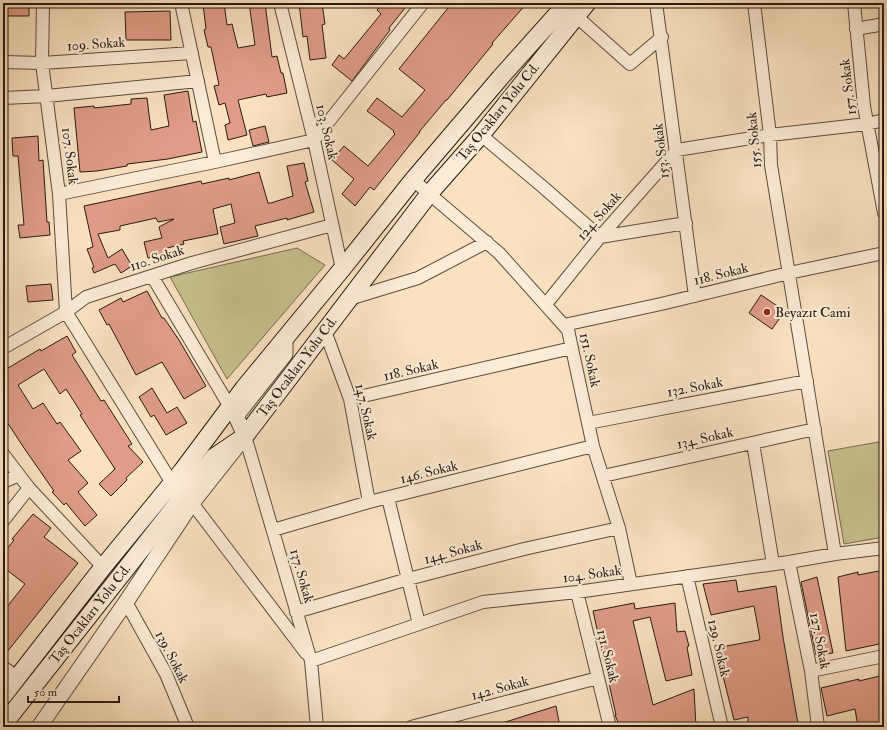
<svg xmlns="http://www.w3.org/2000/svg" width="887" height="730" font-family="'IM FELL Double Pica',serif">
<style>
.green{fill:#c5c18e;stroke:#766e4f}
.building{fill:#e09c88;stroke:#281a10}
.lines{fill:none;stroke-linecap:round;stroke-linejoin:round}
.minor-casing{stroke:#5c4c3c;stroke-width:14}
.tertiary-casing{stroke:#5c4c3c;stroke-width:17}
.secondary-casing{stroke:#281a10;stroke-width:19}
.minor{stroke:#fcecd7;stroke-width:12}
.tertiary{stroke:#fcecd7;stroke-width:15}
.secondary{stroke:#fcecd7;stroke-width:17}
.poi-dot{fill:#8f2418;stroke:#fcecd7;stroke-width:1.5}
.labels{text-anchor:middle;dominant-baseline:central;stroke-width:4;stroke-linejoin:round;paint-order:stroke}
.street-label{font-size:14px;fill:#281a10;stroke:#fcecd7}
.poi-label{font-size:14px;fill:#281a10;stroke:#fcecd7;text-anchor:start}
</style>
<rect width="100%" height="100%" fill="#fae2c1"/>
<filter id="stains"><feTurbulence type="fractalNoise" baseFrequency=".005" numOctaves="4"/><feColorMatrix values="0 0 0 0 .2 0 0 0 0 .09 0 0 0 0 .02 0 0 0 .5 -.17"/></filter>
<radialGradient id="worn" r=".72"><stop offset=".6" stop-color="#630" stop-opacity="0"/><stop offset="1" stop-color="#630" stop-opacity=".3"/></radialGradient>
<path class="green" d="M297,248L325,265L227,379L170,277Z
M884,441V537L844,544L828,451Z"/>
<path class="building" d="M7,3H29V16H7Z
M210,3H224L227,25L232,24L238,48L255,45L249,3H265L272,57L277,56L281,73H283L287,93L267,97L266,94L238,100L247,135L228,140L225,125L230,123L225,103L219,105L214,86L219,85L211,47H208L204,30L206,29L203,4Z
M299,3H322L325,24L322,25L326,58L310,60L307,36L303,37Z
M383,3H409L389,28L390,30L352,81L332,65L339,55L344,59L381,14L377,10Z
M452,3H527L492,43L493,44L447,100H446L419,132H420L374,190L370,187L355,206L342,194L354,179L332,160L344,146L368,166L395,134L393,132L394,131L367,111L377,98L402,117L425,90L399,69Z
M170,11L171,40H126L125,12Z
M188,91L193,122L196,121L202,152L168,159L127,164V166L97,171L80,172L74,108L94,106V108L131,104V99L147,98L151,130L169,126L164,95Z
M265,126L269,142L253,146L249,130Z
M38,136L39,161L43,160L47,222H49L50,235L20,238L18,225H24L18,156H13L12,138Z
M304,163L308,181L305,182L314,212L287,220V218L255,226L258,236L224,244L220,227L235,223L231,204L213,209L218,234L183,241L184,244L167,248L168,253L148,258L144,242L162,238L159,227L174,219L158,222L156,218L120,226V230L98,234L108,258L122,249L132,266L121,273L115,264L94,273L92,268L94,267L87,249L93,247L84,206L201,181L202,184L229,178V180L259,172L268,203H271L293,196L287,166Z
M51,284L53,300L28,302L26,286Z
M147,291L162,318H164L179,340L206,386L184,399L162,362L136,375L109,324L107,325L99,310L121,298L123,302Z
M761,295L785,311L772,329L749,313Z
M67,336L76,352L72,355L86,377L101,401L104,400L132,444L128,446L143,462L126,478L127,480L111,496L99,484L115,469L80,415L82,414L66,389L60,394L44,369L18,385L33,409L43,403L57,424L60,422L81,451L68,460L88,483L78,492L97,515L85,526L66,503L64,505L52,492L54,491L24,448L3,416V371L40,349L41,351Z
M152,388L167,413L177,407L187,423L166,435L154,415L151,417L139,397Z
M33,514L51,528L44,537L78,563L3,657V612L25,584L3,567V554L14,540L12,539Z
M884,570V643L846,651L838,577L858,572V575Z
M817,577L833,653L816,655L801,582Z
M736,580L738,592L776,586L783,637L798,724L778,727H748V717L734,720L716,648L759,640V639H760L754,606L711,615L703,584Z
M634,603L635,609L675,603L677,632L685,631L689,646L687,647L692,675L666,681L650,617L633,621L653,705L694,689L696,727H620L615,715H616L593,611Z
M884,675V727H858L855,709L827,716L821,688L859,679V681Z
M556,706L560,727H496V725Z"/>
<g class="lines">
<g class="minor-casing">
<path id="minor" d="M43,3L42,63L59,194L66,312L172,483
M181,3L215,162
M280,3L314,140L342,269
M656,3L695,296
M754,3L770,135L771,165L835,554
M854,3L864,106L884,213
M576,16L630,64L662,37
M856,29L884,24
M3,62L42,63L192,53
M3,98L47,96L198,81
M481,135L543,187L600,237
M413,180L499,253L568,330L593,446L619,528L631,584
M59,194L215,162L314,140L423,3
M600,237L686,223
M152,276L230,407
M349,299L418,278L487,242
M546,304L600,237L677,150L770,135L867,124L884,120
M564,325L661,304L789,273L884,253
M325,331L350,399L369,502
M3,348L66,312L86,297L192,263L332,225
M350,399L572,348
M588,423L807,381
M245,436L311,661L317,727
M753,443L773,564
M3,454L29,488L103,567
M603,476L815,429
M3,482L19,475
M388,498L419,624
M192,503L306,653
M3,521L29,488
M273,530L369,502L593,446
M789,562L811,671L818,727
M687,576L722,727
M577,592L610,727
M126,602L166,674L188,727
M296,612L408,579L524,549L619,528
M311,661L483,602L577,592L789,562L835,554L884,548
M3,667L18,678
M811,671L884,656
M411,727L598,678"/>
</g>
<g class="tertiary-casing">
<path id="tertiary" d="M39,727L126,602L192,503L245,436L236,416L285,354V338"/>
</g>
<g class="secondary-casing">
<path id="secondary" d="M3,696L103,567L182,471L244,388L342,269L413,180L500,78L567,3
M3,725L214,457L245,436L429,194L481,135L587,3"/>
</g>
<use href="#minor" class="minor"/>
<use href="#tertiary" class="tertiary"/>
<use href="#secondary" class="secondary"/>
</g>
<circle class="poi-dot" cx="767" cy="312" r="4"/>
<g class="labels">
<g class="street-label">
<text transform="translate(96 44) rotate(-4)">109. Sokak</text>
<text transform="translate(848 87) rotate(-97)">157. Sokak</text>
<text transform="translate(498 112) rotate(-51)">Taş Ocakları Yolu Cd.</text>
<text transform="translate(327 132) rotate(77)">103. Sokak</text>
<text transform="translate(754 140) rotate(-95)">155. Sokak</text>
<text transform="translate(661 151) rotate(-97)">153. Sokak</text>
<text transform="translate(70 156) rotate(83)">107. Sokak</text>
<text transform="translate(599 216) rotate(-49)">124. Sokak</text>
<text transform="translate(157 258) rotate(-18)">110. Sokak</text>
<text transform="translate(721 274) rotate(-14)">118. Sokak</text>
<text transform="translate(590 360) rotate(78)">151. Sokak</text>
<text transform="translate(297 367) rotate(-53)">Taş Ocakları Yolu Cd.</text>
<text transform="translate(411 370) rotate(-13)">118. Sokak</text>
<text transform="translate(695 387) rotate(-11)">132. Sokak</text>
<text transform="translate(366 412) rotate(77)">147. Sokak</text>
<text transform="translate(705 438) rotate(-13)">134. Sokak</text>
<text transform="translate(429 472) rotate(-14)">146. Sokak</text>
<text transform="translate(453 552) rotate(-15)">144. Sokak</text>
<text transform="translate(592 574) rotate(-8)">104. Sokak</text>
<text transform="translate(302 576) rotate(74)">137. Sokak</text>
<text transform="translate(90 614) rotate(-52)">Taş Ocakları Yolu Cd.</text>
<text transform="translate(820 641) rotate(79)">127. Sokak</text>
<text transform="translate(719 648) rotate(77)">129. Sokak</text>
<text transform="translate(608 656) rotate(76)">131. Sokak</text>
<text transform="translate(172 657) rotate(63)">139. Sokak</text>
<text transform="translate(500 688) rotate(-15)">142. Sokak</text>
</g>
<g class="poi-label">
<text x="775" y="312">Beyazıt Cami</text>
</g>
</g>
<rect width="887" height="730" fill="none" stroke="#fae2c1" stroke-width="16"/>
<rect x="4" y="4" width="879" height="722" fill="none" stroke="#281a10" stroke-width="2"/>
<rect x="8" y="8" width="871" height="714" fill="none" stroke="#281a10"/>
<path d="M28 696v6h91v-6" fill="none" stroke="#281a10" stroke-width="2"/>
<text x="34" y="696" font-size="12" fill="#281a10" stroke="#fcecd7" stroke-width="3" paint-order="stroke">50 m</text>
<rect width="100%" height="100%" filter="url(#stains)"/>
<rect width="100%" height="100%" fill="url(#worn)"/>
</svg>
